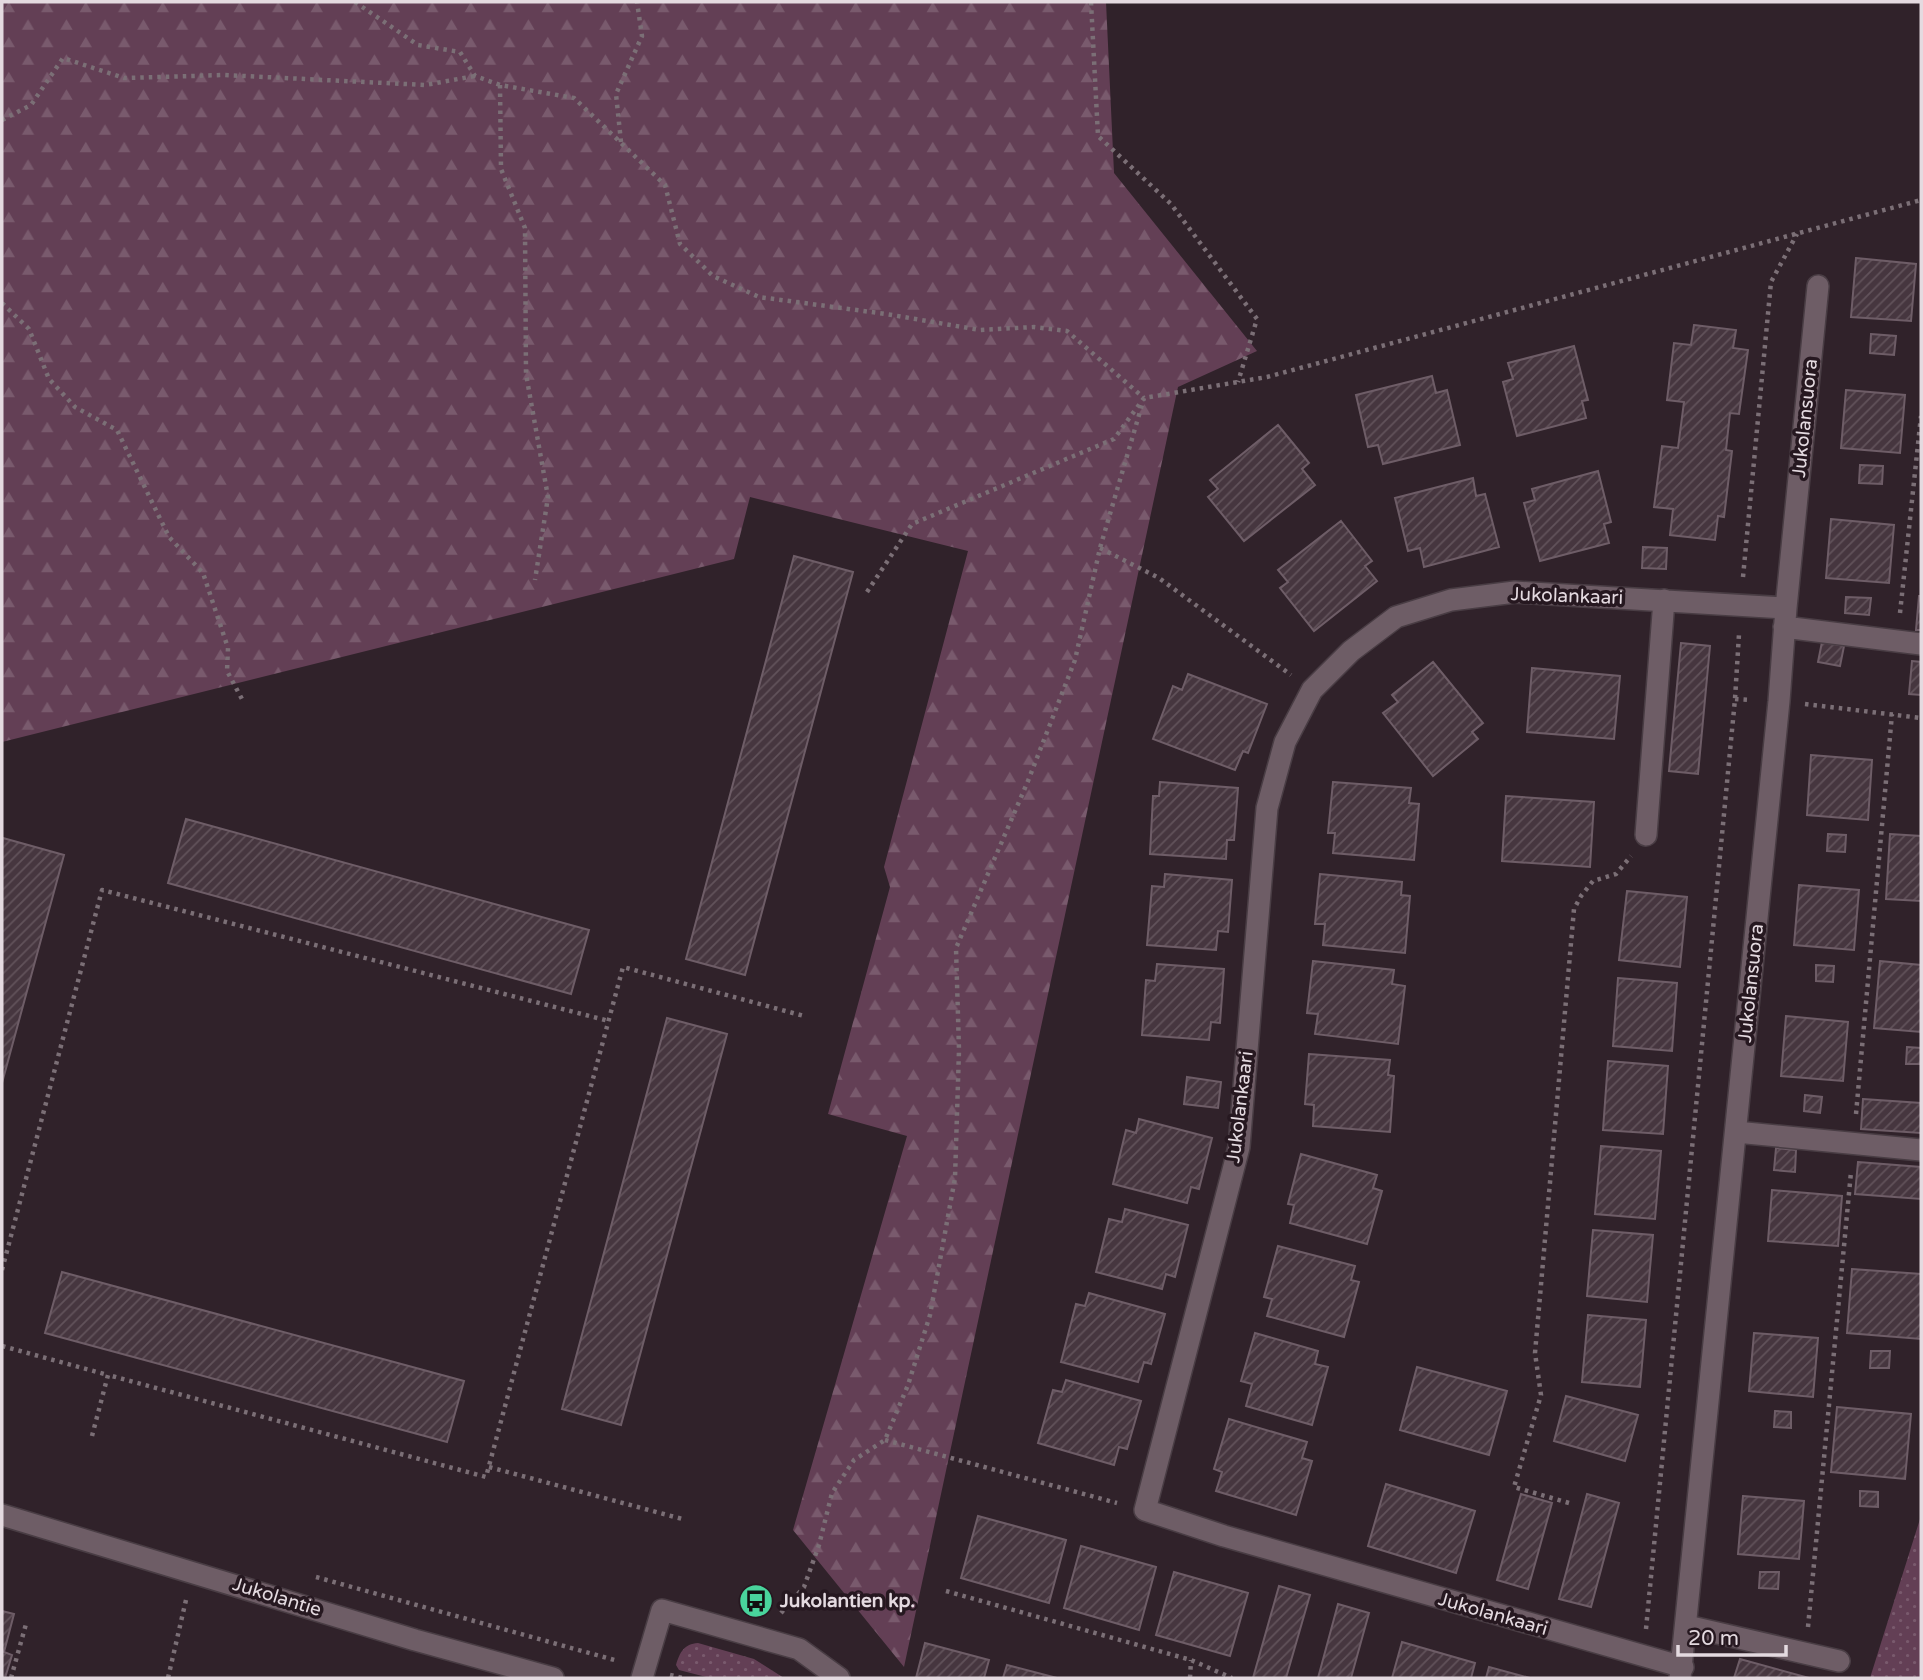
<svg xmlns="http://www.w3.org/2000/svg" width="1923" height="1680" font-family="'Varela Round',sans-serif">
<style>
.grass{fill:url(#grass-dots)}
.forest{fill:url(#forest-firs)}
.building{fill:url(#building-hatch);stroke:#6e5d67;stroke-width:2}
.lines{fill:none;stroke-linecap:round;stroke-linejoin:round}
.minor-casing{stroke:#493d44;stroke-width:24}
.path{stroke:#7b6f76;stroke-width:4.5;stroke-dasharray:3.5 5;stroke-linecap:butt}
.minor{stroke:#6e5d66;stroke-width:21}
.labels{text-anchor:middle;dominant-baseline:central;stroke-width:7;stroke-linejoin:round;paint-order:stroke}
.street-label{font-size:19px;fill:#e4dae0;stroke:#261820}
.poi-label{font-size:19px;font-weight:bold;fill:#e4dae0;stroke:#261820;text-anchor:start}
</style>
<defs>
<pattern id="grass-dots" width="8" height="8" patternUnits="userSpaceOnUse" patternTransform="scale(1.75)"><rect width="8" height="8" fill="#633f55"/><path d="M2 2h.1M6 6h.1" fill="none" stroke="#795a6d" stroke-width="1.8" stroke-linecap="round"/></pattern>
<pattern id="forest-firs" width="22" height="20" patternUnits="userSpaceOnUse" patternTransform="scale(1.75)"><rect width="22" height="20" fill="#633f55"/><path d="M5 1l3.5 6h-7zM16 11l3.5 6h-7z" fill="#795a6d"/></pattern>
<pattern id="building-hatch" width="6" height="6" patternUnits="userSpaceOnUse" patternTransform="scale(1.75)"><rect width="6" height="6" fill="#46363f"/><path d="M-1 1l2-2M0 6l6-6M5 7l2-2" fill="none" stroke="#61525a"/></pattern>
</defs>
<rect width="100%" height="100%" fill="#30222a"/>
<path class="grass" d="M1921,1505V1678H1870L1920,1519Z
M698,1643L754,1659L784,1678H710L679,1670L676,1665C680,1652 684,1644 698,1643Z"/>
<path class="forest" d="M2,2H1106L1114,173L1257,351L1178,387L904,1667L793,1530L907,1136L828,1114L890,887L884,867L968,551L750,497L734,559L2,742Z"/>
<path class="building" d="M1856,258L1916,264L1911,321L1851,317Z
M1694,325L1736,330L1733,348L1748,350L1739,414L1730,413L1726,450L1732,451L1724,517L1718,516L1715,540L1670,535L1673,509L1654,507L1662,446L1678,448L1684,402L1667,400L1674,343L1691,345Z
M1871,334L1896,336L1894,355L1870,353Z
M1574,346L1588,400L1582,401L1586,418L1517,436L1503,382L1513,379L1508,363Z
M1432,376L1436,393L1447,390L1460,445L1383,464L1378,445L1368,447L1356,395Z
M1846,390L1905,395L1900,453L1841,448Z
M1278,425L1309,463L1302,469L1315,485L1244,541L1208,497L1218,489L1210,480Z
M1860,465L1883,466L1882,484L1859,483Z
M1598,471L1611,522L1604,524L1609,543L1540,561L1524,503L1535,500L1532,489Z
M1473,478L1476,496L1485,494L1499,547L1424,567L1420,548L1408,551L1395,498Z
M1831,519L1894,525L1889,583L1826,578Z
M1341,521L1372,561L1365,566L1377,581L1314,631L1280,588L1288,582L1278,570Z
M1643,547L1667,548L1666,569L1642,568Z
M794,556L853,572L745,975L686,959Z
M1919,596H1921V630H1916Z
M1846,597L1871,598L1869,615L1845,613Z
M1822,642L1844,646L1840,666L1818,662Z
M1681,643L1710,646L1698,774L1669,771Z
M1912,661L1921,662V695L1909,694Z
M1433,662L1483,723L1472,732L1478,739L1433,776L1383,713L1398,702L1392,695Z
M1532,668L1620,676L1614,739L1527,732Z
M1188,674L1267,704L1248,753L1243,751L1235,770L1153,739L1173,686L1182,690Z
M1811,755L1872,760L1868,820L1807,815Z
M1160,782L1238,788L1234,840H1227L1226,859L1150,854L1153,796H1159Z
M1333,782L1411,788L1409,803L1419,804L1414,860L1333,853L1335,833H1328Z
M1506,796L1594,802L1590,867L1502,861Z
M186,819L589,930L571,994L168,883Z
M1828,834L1846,835L1845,852L1827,851Z
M1890,834L1921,836V901L1886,899Z
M3,838L64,855L2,1083V844Z
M1165,874L1232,880L1228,932L1218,931L1216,950L1147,945L1152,886L1164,887Z
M1320,874L1402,882L1401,895L1410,896L1405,953L1323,945L1325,924H1315Z
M1799,885L1859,890L1854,950L1794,945Z
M1627,891L1687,897L1680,967L1619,960Z
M1313,961L1394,970L1392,984L1405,986L1398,1044L1315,1034L1318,1014L1307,1013Z
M1880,961L1921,965V1032L1874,1028Z
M1157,964L1224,969L1220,1023L1211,1022L1209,1040L1142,1035L1146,980L1155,981Z
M1816,965L1834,966L1833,982L1816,981Z
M1618,978L1677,983L1672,1051L1613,1046Z
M1786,1016L1848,1022L1843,1081L1781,1076Z
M667,1018L727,1034L621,1425L562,1409Z
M1907,1047L1921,1048V1064H1906Z
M1309,1054L1390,1060L1388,1075L1394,1076L1390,1132L1313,1126L1314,1105L1305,1104Z
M1608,1061L1668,1066L1663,1134L1603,1130Z
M1187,1077L1221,1082L1218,1108L1184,1104Z
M1805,1095L1822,1097L1820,1113L1804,1111Z
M1863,1099L1921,1103V1133L1861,1129Z
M1139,1119L1212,1138L1199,1189L1191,1187L1187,1203L1113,1184L1126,1130L1136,1133Z
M1601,1146L1661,1151L1655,1219L1595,1214Z
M1776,1148L1796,1150L1795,1172L1774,1170Z
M1301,1154L1377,1175L1373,1188L1382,1191L1367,1244L1290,1223L1294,1205L1288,1204Z
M1858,1162L1921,1167V1199L1855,1194Z
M1772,1190L1842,1196L1838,1246L1768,1241Z
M1125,1209L1188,1225L1175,1277L1166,1274L1162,1289L1096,1272L1109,1219L1122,1222Z
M1593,1230L1653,1235L1647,1302L1587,1296Z
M1278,1246L1355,1266L1351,1280L1359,1282L1344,1337L1267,1316L1272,1299L1264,1297Z
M1852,1269L1921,1274V1339L1847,1333Z
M62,1272L464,1381L447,1442L45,1333Z
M1089,1293L1165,1314L1151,1364L1144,1362L1138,1382L1061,1362L1076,1304L1085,1306Z
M1588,1315L1646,1320L1640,1387L1582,1382Z
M1255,1333L1318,1351L1315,1364L1328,1367L1312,1425L1246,1406L1252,1384L1241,1381Z
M1754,1333L1818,1338L1813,1397L1749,1391Z
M1871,1351H1890L1889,1368H1870Z
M1417,1367L1507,1391L1489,1455L1400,1430Z
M1066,1380L1141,1401L1127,1449L1119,1447L1114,1465L1038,1443L1053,1390L1062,1392Z
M1566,1396L1638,1415L1625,1461L1554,1441Z
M1837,1407L1911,1414L1905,1479L1831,1472Z
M1775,1411L1791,1412V1428L1774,1427Z
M1229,1419L1307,1442L1302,1458L1312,1461L1296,1515L1216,1491L1222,1472L1214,1469Z
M1386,1484L1475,1511L1456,1573L1368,1546Z
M1860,1491L1878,1492V1507L1860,1506Z
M1521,1494L1552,1503L1528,1589L1497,1580Z
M1587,1494L1619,1503L1591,1607L1559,1599Z
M1743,1496L1804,1501L1799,1559L1738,1554Z
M978,1516L1066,1540L1049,1603L961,1578Z
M1081,1546L1156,1567L1139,1630L1064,1608Z
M1174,1572L1248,1593L1230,1656L1156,1635Z
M1760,1572H1779L1778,1589L1759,1588Z
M1279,1586L1310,1595L1286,1678H1253Z
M748,1593L765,1598L762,1607L746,1602Z
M1338,1604L1369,1613L1351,1678H1318Z
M2,1611L14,1614L4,1652L12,1655L5,1678H2Z
M1402,1642L1475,1663L1471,1678H1392Z
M925,1643L989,1660L984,1678H916Z
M1740,1659L1809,1678H1734Z
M1007,1665L1057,1678H1003Z
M1489,1667L1530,1678H1486Z"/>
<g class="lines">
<g class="minor-casing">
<path id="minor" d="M1784,627L1921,644
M1646,835L1664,600
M1736,1132L1921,1150
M2,1515L415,1640L553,1678
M1687,1626L1839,1661
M1683,1667L1224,1536L1145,1510L1239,1147L1267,808L1285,742L1312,690L1351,651L1396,617L1451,600L1515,592L1786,608
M642,1678L662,1610L799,1649L839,1678
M1680,1678L1779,701L1786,608L1818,286"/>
</g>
<path class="path" d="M355,2L418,45L460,52L475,76L500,85L574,98L665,185L680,244L713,276L759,297L886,314L980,330L1034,327L1067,331L1144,398
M1091,2L1098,136L1171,204L1257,319L1238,382
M500,85L501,169L525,228L526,374L548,497L535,580
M2,120L31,105L63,58L124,78L224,75L425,85L475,76
M621,142L616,94L642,36L637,2
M2,303L29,329L49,379L75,407L117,430L169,537L203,573L228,648L227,671L243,701
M1100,548L1159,578L1291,675
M1743,577L1771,282L1797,234
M867,592L912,524L1114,439L1144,398L1267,377L1921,200
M1900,613L1921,416
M1735,699L1751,700
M1805,704L1921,718
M1856,1114L1892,714
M2,1270L102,890L609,1021
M2,1346L108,1375
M92,1436L108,1375L486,1477L623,967L804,1016
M885,1440L1117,1503
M489,1467L686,1520
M1569,1503L1514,1487L1541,1395L1535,1353L1574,909L1581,896L1593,881L1616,874L1631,856
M316,1577L618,1661
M946,1591L1191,1660L1232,1678
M781,1613L804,1587L819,1545L832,1493L854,1460L885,1440L908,1385L930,1315L955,1178L959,1050L956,948L1028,781L1075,660L1100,548L1144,398
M1808,1627L1851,1172
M1646,1629L1735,699L1739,634
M670,1675L683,1678
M11,1678L26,1624
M168,1678L186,1600
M1190,1678L1191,1660"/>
<use href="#minor" class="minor"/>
</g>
<defs>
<g id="bus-disc" transform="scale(1.75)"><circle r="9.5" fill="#49d49c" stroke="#261820"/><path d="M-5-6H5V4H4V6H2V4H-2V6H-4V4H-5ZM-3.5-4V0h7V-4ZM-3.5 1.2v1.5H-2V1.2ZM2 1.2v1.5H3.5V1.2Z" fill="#111"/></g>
</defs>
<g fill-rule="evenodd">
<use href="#bus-disc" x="756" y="1601"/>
</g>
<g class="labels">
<g class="street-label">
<text transform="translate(1805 418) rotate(-84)">Jukolansuora</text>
<text transform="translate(1567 596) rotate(2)">Jukolankaari</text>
<text transform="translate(1751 983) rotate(-84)">Jukolansuora</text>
<text transform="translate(1240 1107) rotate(-83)">Jukolankaari</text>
<text transform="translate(277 1597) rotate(17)">Jukolantie</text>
<text transform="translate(1493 1614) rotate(16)">Jukolankaari</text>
</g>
<g class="poi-label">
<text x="780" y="1601">Jukolantien kp.</text>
</g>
</g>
<rect width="1923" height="1680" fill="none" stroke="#e4dae0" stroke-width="7"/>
<path d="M1678 1645v10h108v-10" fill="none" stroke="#e4dae0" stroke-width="3.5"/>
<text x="1688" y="1645" font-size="21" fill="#e4dae0" stroke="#261820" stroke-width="5" paint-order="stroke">20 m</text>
</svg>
